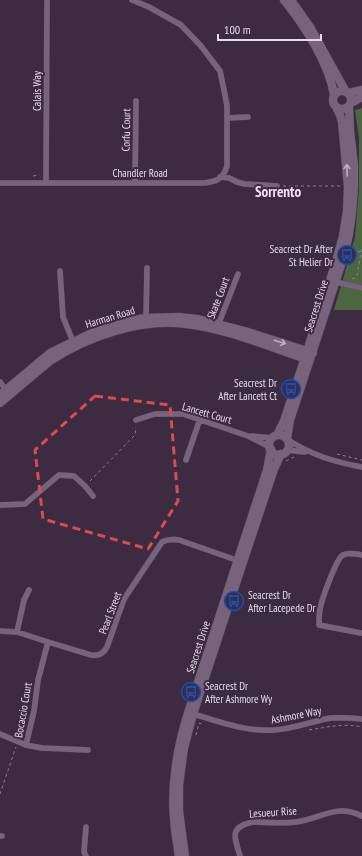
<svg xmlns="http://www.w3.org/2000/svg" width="362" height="856" font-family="'PT Sans Narrow',sans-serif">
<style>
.green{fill:#4c6641}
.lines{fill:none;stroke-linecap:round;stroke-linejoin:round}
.street-casing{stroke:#56475a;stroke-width:6}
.secondary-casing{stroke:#56475a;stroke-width:9}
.path{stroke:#8d7e91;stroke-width:1;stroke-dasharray:3 3;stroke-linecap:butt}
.street{stroke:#77637c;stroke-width:5.5}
.secondary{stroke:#77637c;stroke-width:8}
.oneway{stroke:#bfb1c3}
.marked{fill:none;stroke:#d94c4f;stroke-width:3;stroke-dasharray:8 5;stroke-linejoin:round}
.labels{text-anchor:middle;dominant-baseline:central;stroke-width:4;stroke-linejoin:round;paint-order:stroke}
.street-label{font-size:11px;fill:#e6dbe9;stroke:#3d2b42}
.poi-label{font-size:11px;fill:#e6dbe9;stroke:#3d2b42;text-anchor:end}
.district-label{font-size:15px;font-weight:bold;fill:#f2dbf8;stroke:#3d2b42}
</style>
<rect width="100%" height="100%" fill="#3d2b42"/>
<path class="green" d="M362,108V310H334L355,237L359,188V139L355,110Z"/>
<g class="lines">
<g class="street-casing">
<path id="street" d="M227,118L248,117
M220,177L229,178L237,182L245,184L277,186
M0,183H203C215,182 223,180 227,166V106L224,90L220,71L201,46L181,25L149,7L132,0
M46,183L47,0
M135,183L136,101
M60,271L63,317L74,344
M336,282L362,288
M146,320L147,268
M217,328L238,274
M0,382L7,391
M136,420L155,414H183L248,436L270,447
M252,436L272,438
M288,440C312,455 334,462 362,467
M287,450L305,452
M186,460L200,419
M0,505L25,504L59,475L74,476L85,486L93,496
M0,631L17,632L48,642L91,655C99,656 103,654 107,647L124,599L162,542C168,539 172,539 179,540L239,561
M17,632L24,600L29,590
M361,633L319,625C319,619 319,614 320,609C322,599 336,559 343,555C349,552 356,554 362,555
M48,642L38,680L34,711L26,745L42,748L88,750
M190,713C217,721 245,732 274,730C294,729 312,721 331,718C341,717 352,718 362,719
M0,734L26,745
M0,836H2
M86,856L84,852L86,827
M240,856C235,838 228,827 253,822C267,822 282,824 296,822C320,819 337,803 362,816"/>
</g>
<g class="secondary-casing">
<path id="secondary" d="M284,0C304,25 329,63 334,95
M291,0L310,27L346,92
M333 100a9 9 0 1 1 18 0a9 9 0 1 1-18 0Z
M348,93L362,90
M351,103L362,97
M0,395L50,353L60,348L96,331L124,322L145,318L179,317L197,319L248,332L313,353
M0,403L50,361C88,336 141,318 186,324C229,329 269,347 309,360
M277,435L284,421L297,382L335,265L343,236L347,211L348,187L342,122L340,115L337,109
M269 445a10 10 0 1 1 20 0a10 10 0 1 1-20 0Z
M287,439L290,420L344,256L349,234L352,213L354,187V165L350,131L349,107
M179,856C177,844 175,832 174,819C171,783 177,748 188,713L267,470L271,449
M185,856L179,811V785L184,748L193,714L243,562L274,469L281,454"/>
</g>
<path class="path" d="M33,176L39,175
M283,186H340
M352,254L361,251
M352,279L355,278L357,275L362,247
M337,454L362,460
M286,461L294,457
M90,481L135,435L136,427
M309,730C328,727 343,723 362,727
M196,735L199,723L202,724
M0,794L16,747"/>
<use href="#street" class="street"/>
<use href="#secondary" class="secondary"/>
</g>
<defs><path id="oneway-shaft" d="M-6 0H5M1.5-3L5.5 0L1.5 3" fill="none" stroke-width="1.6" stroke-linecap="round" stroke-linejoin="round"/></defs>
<g class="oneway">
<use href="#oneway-shaft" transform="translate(347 170) rotate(-92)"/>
<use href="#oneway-shaft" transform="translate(280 342) rotate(17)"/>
</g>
<path class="marked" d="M95,396L170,405L178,501L148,549L43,519L35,450Z"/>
<defs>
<g id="bus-ring" transform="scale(1)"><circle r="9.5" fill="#3d2b42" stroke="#1a4fb4" stroke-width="1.5"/><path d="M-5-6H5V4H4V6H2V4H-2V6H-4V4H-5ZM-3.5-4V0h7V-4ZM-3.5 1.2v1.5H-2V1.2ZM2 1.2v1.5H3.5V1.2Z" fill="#1a4fb4"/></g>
</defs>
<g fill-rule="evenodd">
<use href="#bus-ring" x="347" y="255"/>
<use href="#bus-ring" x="291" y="389"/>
<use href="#bus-ring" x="234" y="601"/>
<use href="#bus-ring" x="191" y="692"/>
</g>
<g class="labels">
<g class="street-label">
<text transform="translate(37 91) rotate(-90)">Calais Way</text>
<text transform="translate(126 130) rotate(-89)">Corfu Court</text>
<text x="140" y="173">Chandler Road</text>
<text transform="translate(218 298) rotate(-69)">Skate Court</text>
<text transform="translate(316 306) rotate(-72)">Seacrest Drive</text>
<text transform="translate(110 317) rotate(-17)">Harman Road</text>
<text transform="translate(207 413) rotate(16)">Lancett Court</text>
<text transform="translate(110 613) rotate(-69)">Pearl Street</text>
<text transform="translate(198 647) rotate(-72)">Seacrest Drive</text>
<text transform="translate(23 710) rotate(-80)">Bocaccio Court</text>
<text transform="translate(296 715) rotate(-11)">Ashmore Way</text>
<text transform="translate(273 812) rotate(-4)">Lesueur Rise</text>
</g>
<g class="poi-label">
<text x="333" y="249">Seacrest Dr After<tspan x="333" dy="13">St Helier Dr</tspan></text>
<text x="277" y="383">Seacrest Dr<tspan x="277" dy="13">After Lancett Ct</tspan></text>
<text x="248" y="595" text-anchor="start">Seacrest Dr<tspan x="248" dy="13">After Lacepede Dr</tspan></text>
<text x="205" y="686" text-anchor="start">Seacrest Dr<tspan x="205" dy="13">After Ashmore Wy</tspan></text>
</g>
<g class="district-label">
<text x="278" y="191">Sorrento</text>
</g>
</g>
<path d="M218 34v6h103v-6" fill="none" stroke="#e6dbe9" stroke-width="2"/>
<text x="224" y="34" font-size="12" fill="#e6dbe9" stroke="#3d2b42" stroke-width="3" paint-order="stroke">100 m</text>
</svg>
